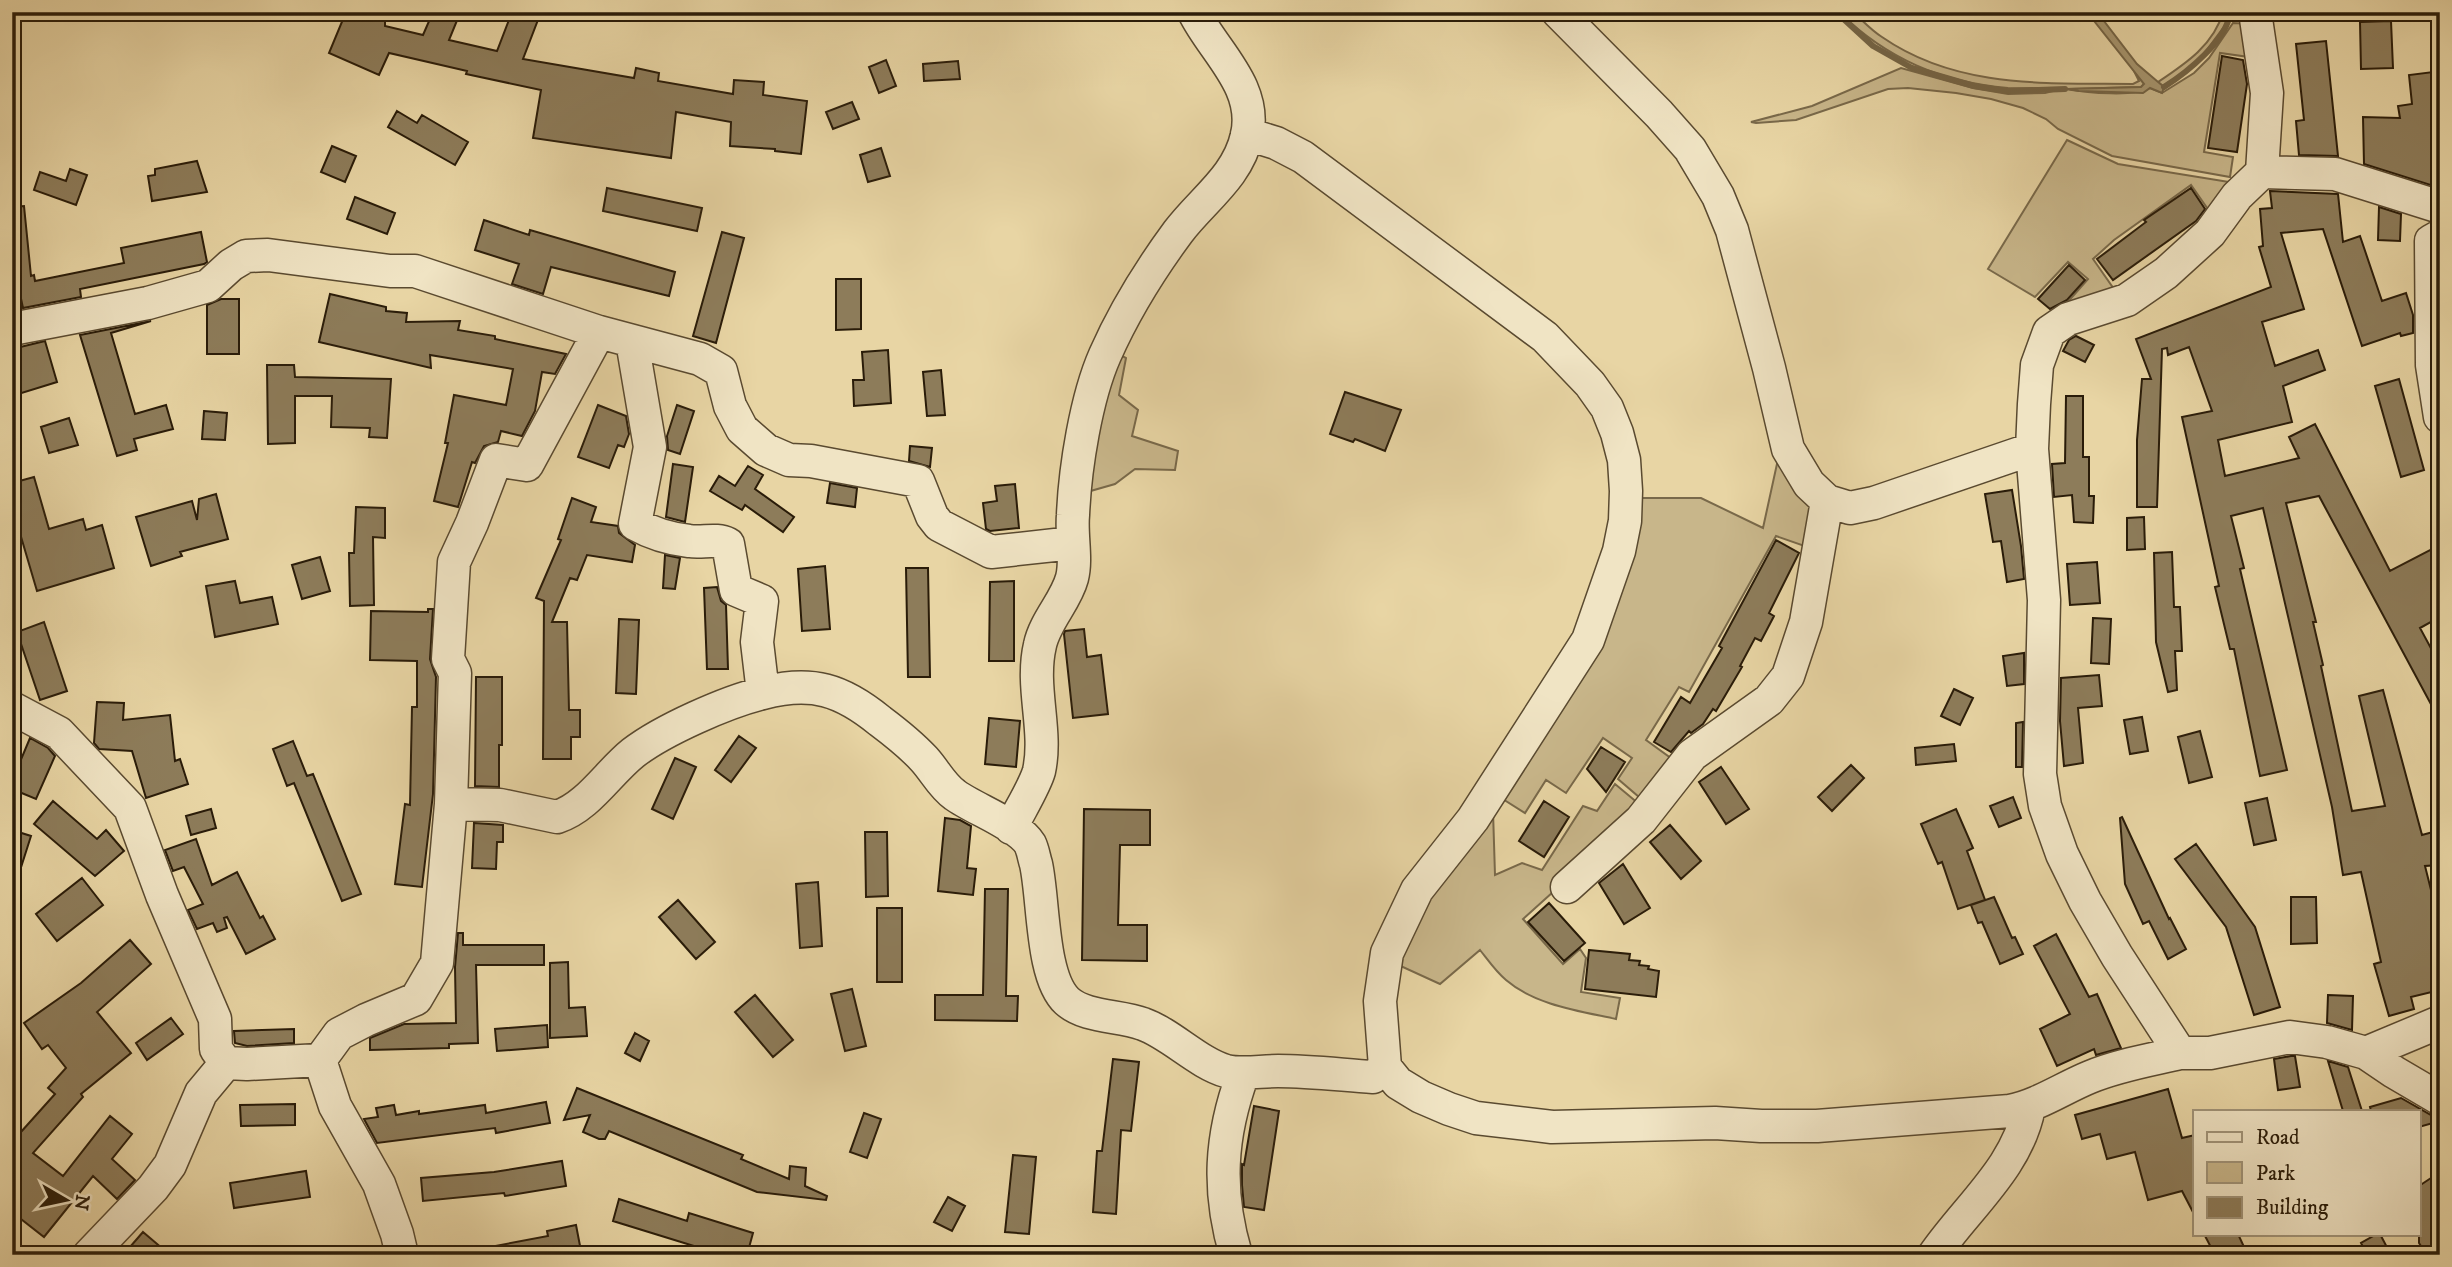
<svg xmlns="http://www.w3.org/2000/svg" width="2452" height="1267" font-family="'IM FELL DW Pica',serif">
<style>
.green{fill:#c8b68a;stroke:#79694a;stroke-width:2}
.water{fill:#a7966f;stroke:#756546;stroke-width:2}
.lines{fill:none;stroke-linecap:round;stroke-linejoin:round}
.stream{stroke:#756546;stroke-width:6}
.building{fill:#8d7c5a;stroke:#2a1c09;stroke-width:2}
.minor-casing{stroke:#5a4a30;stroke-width:35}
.minor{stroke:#f0e4c4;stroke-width:32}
</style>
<rect width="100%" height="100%" fill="#e8d5a4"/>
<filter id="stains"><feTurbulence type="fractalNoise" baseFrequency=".00286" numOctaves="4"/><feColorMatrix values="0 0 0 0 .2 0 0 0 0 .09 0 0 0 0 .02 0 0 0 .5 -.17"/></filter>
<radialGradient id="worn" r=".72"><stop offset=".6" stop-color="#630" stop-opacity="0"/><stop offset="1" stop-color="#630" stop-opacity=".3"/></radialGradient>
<path class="green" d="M1839,12H1853C1863,21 1872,31 1882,37C1957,89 2046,83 2133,84L2139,81L2133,69L2144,84L2141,87L2069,89C2087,93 2135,97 2150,88L2162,93L2194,73L2209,58L2233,23L2251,24L2256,58L2220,53L2204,152L2233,157L2230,177L2112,156L2058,129L2046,119L2023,108L1991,99L1956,93L1908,88L1888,89L1796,120L1756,123L1751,122L1812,106L1901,68L1973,88L2008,94L2045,93L2061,89C2044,87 2025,89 2008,88C1941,82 1887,59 1839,12Z
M2223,12H2230L2229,20L2197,63L2163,86L2158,82C2185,64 2214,45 2223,12Z
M2067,140L2118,164L2229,182L2212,215L2191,185L2114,240L2093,259L2116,292L2065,305L2088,279L2068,262L2035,297L1988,269Z
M1113,351L1126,358L1119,395L1138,410L1132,436L1178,451L1175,470L1135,469L1115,484L1080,494Z
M1780,450L1820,504L1813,549L1776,536L1689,692L1679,687L1646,740L1679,764L1646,803L1618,779L1632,758L1603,738L1566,793L1546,780L1525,813L1498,796L1589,657L1636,498H1701L1763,528Z
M1615,784L1645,809L1523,919L1563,964L1580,949L1586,958L1581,992L1620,998L1616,1019C1579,1011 1535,1005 1506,980C1496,972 1488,960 1480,950L1440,984L1394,963L1411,919L1493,811L1495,875L1522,863L1542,870L1583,806L1597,811Z"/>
<path class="water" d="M2087,12H2097L2137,64L2164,87L2162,93L2150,88L2143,93L2079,91L2065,89L2141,87L2144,84Z"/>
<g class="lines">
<path class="stream" d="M1836,12L1873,46L1912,68L1974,86L2007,91L2065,89
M2164,87C2186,73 2228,40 2230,12"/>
</g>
<path class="building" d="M346,12H385V26L423,35L433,12H443L458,18L449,40L497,51L512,12H541L523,59L634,78L636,68L659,73L658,81L733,94L734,80L764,82L763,95L807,101L801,154L775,151V149L730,146L731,122L676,112L671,158L533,138L541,90L466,74L467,71L389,53L379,75L329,53Z
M2391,21L2393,68L2361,69L2360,22Z
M2326,41L2338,156L2299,155L2296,121L2304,120L2296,44Z
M2222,56L2243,60L2247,84L2237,152L2208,148Z
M886,60L896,86L879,93L869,67Z
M958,61L960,79L924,81L923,64Z
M2433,72L2440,122L2432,123L2440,173V188L2364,164L2363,117L2400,118L2398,106L2412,104L2409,75Z
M852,102L859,119L833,129L826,112Z
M397,111L417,123L422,115L468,142L455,165L388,127Z
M332,146L356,156L345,182L321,172Z
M881,148L890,176L868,182L860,155Z
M197,161L207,192L152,201L148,176L155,175V169Z
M70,169L87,175L76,205L34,190L40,172L66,181Z
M607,188L702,208L697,231L603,211Z
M2191,188L2205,209L2196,221L2113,280L2097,259L2146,222L2144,220Z
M2270,191L2338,194L2343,242L2360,236L2382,301L2406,293L2413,315V333L2401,336L2400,333L2362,346L2323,229L2281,233L2304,309L2262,322L2275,366L2318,350L2325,370L2283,386L2292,422L2218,440L2225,476L2299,458L2289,437L2315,424L2390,571L2432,549L2440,564V617L2420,628L2440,665V721L2319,496L2286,503L2316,622H2313L2323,665L2321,666L2352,811L2385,806L2359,696L2383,690L2422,835L2440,830V865L2425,866L2440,926V990L2411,997L2414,1009L2389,1016L2374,964L2381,962L2361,872L2343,875L2332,807L2263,508L2231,516L2244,568L2240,569L2287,770L2260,776L2234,649H2230L2215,587L2219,586L2182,417L2212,411L2189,347L2168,355L2167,348L2162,349L2157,507H2137V440L2142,379H2151L2136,339L2271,287L2259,247L2263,246L2260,209L2272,208Z
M355,197L395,213L387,234L347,219Z
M24,206L31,276L34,275L35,281L124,263L121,248L201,232L207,262L204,264L80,289L81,297L23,308L12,257V207Z
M2379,207L2401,214L2400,241L2378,240Z
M484,220L529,235L530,230L675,272L669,296L551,267L543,294L512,284L519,264L475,250Z
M722,232L744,238L716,343L693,336Z
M2069,265L2085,280L2067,300L2050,309L2038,299Z
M836,279H861V329L836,330Z
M330,294L386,307V311L407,313L406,322L460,321L458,330L495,336V339L566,354L555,374L542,372L535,411L522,436L501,431L498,442L484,446L475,463L472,462L458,507L434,501L448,443H445L454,395L506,405L513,369L430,355L431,368L319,342Z
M221,299H239V354H207V305Z
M151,321L111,333L135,414L166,405L173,429L134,439L137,450L117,456L80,335Z
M2076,336L2094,345L2085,362L2063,351L2069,340Z
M45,341L57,382L12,396V349Z
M888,350L891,403L854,406L853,380H864L862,352Z
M267,365H294L295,377L391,379L387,438L369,437L370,428L331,427L332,396H295V443L268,444Z
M941,370L945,415L927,416L923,372Z
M2399,379L2424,470L2401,477L2375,386Z
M1345,392L1401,410L1385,451L1355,439L1353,442L1330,434Z
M2066,396H2083V457H2089V496H2094L2093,523L2074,522L2072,495L2054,497L2052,464L2065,463Z
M598,405L626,416L629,434L624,447L618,445L609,468L578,457Z
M677,405L694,411L680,454L668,450L667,436Z
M204,411L227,413L225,440L202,439Z
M69,418L78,445L49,453L41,427Z
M910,446L932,448L930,467L909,461Z
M673,464L693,467L685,522L666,517Z
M748,466L763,475L755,489L794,517L783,532L745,505L742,510L710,491L719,476L735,486Z
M34,477L49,529L83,519L86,530L102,525L114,568L37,591L19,530L15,532L12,521V483Z
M830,483L857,488L855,507L827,503Z
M1015,484L1019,528L990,531L986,529L983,503L997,501L995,486Z
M2012,490L2021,546L2024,579L2007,582L2001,541L1993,542L1985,494Z
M216,494L228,539L180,552L182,556L151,566L136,517L192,501L197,520L199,499Z
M572,498L596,507L591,522L618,526L619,533L635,545L632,562L587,555L577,580L570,578L552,622H567L569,710H580V737H571V759H543L544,601L536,598L561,540L558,539Z
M356,507L385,508V538L373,537L374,605L350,606L349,553H354Z
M2144,517L2145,549L2127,550V518Z
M1776,540L1799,553L1769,613L1774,616L1761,641L1755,638L1740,666L1742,667L1716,711L1713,709L1703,724L1691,733L1689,731L1671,752L1654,742L1681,697L1690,703L1722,648L1719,646Z
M2172,552L2174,607H2180L2182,651H2175L2177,690L2168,692L2156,642L2154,553Z
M665,555L680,558L675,589L663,588Z
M320,557L330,591L302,599L292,565Z
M2097,562L2100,603L2070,605L2067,564Z
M825,566L830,629L802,631L798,569Z
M906,568H928L930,677H908Z
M235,581L240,603L272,597L278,624L215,637L206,586Z
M1014,581V661H989L990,582Z
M717,587L721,601L726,605L728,669H707L704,588Z
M428,609H433L430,659L436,677L433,794L422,887L395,884L405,804L410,805L412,707H417V661L370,660L371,611L428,612Z
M2093,618L2111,619L2109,664L2091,663Z
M619,619L639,620L636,694L616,693Z
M44,622L67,691L40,700L17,632Z
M1084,629L1087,657L1101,655L1108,714L1073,718L1064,634L1065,631Z
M2024,653V684L2007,686L2003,656Z
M2099,675L2102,706L2078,708L2083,763L2064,766L2060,721L2061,678Z
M476,677H502V745H499V787L475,786Z
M1954,689L1973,698L1960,725L1941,716Z
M97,702L124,703L123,720L170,715L175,761L180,759L188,784L146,798L132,751L99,749L94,743Z
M2142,717L2148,751L2130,754L2124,720Z
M989,718L1020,721L1016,767L985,764Z
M2023,722L2022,767H2016V723Z
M2200,731L2212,777L2189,783L2178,737Z
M739,736L756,748L731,782L715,770Z
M30,738L48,748L55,756L36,799L12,789V781Z
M293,741L307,776L313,774L361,894L342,901L294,783L287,786L273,749Z
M1954,744L1956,761L1916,765L1915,748Z
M1601,747L1625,762L1606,792L1587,769Z
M675,758L696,767L673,819L652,809Z
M1851,765L1864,778L1832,811L1818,797Z
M1721,767L1749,809L1726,824L1699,782Z
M2013,797L2021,818L1999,827L1990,806Z
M2267,798L2276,840L2254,845L2245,803Z
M53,801L97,839L106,830L124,851L95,876L34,824Z
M1544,801L1569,817L1544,857L1519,841Z
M211,809L216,828L191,835L186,816Z
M1084,809L1150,810V845H1120L1118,925H1147V961L1082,960Z
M1956,809L1973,848L1967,851L1985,900L1958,909L1942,862L1938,864L1921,824Z
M2122,817L2169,919L2170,918L2186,949L2168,959L2149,921L2143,924L2125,884L2120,818Z
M945,818L960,820L971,826L967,868L976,869L973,895L938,891Z
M474,823L503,825V842H497L496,869L472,868Z
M1670,825L1701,861L1681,879L1650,842Z
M12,830L31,836L16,883L12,882Z
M865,832H887L888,896L866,897Z
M196,839L212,885L237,872L260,918L263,916L275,939L246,954L227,917L224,918L227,928L217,932L213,923L197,929L188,910L203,904L184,867L173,871L165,850Z
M2196,844L2255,927L2280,1007L2254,1015L2226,927L2175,859Z
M1623,864L1650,908L1624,924L1599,883Z
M82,878L103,905L57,941L36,914Z
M818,882L822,946L800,948L796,884Z
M985,889H1008L1006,996H1018L1017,1021L935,1020V995H983Z
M1994,897L2012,938L2015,937L2023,954L2000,964L1982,922L1978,923L1971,905Z
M2291,897H2316L2317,943L2291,944Z
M678,900L715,942L696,959L659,917Z
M1549,903L1585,943L1564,961L1528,922Z
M877,908H902V982H877Z
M458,933H463V945H544V965H476L478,1043L449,1044V1048L370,1050V1038L404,1024L456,1023L455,967Z
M2056,934L2089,997L2097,994L2121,1048L2096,1055L2094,1049L2057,1066L2040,1029L2070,1014L2034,946Z
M130,940L151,964L97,1012L131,1053L81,1094L83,1097L33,1153L63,1176L110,1116L132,1134L112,1159L135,1180L117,1199L93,1176L44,1237L12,1212V1142L55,1094L48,1088L66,1068L48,1045L42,1049L24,1023L81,983Z
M1589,950L1630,954L1629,960L1640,961L1639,965L1649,966L1648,969L1659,971L1656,997L1585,989Z
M568,962L569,1008L585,1007L587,1036L550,1038V963Z
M852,989L866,1046L845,1051L831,994Z
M755,995L793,1040L773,1057L735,1012Z
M2328,995L2353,996L2352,1030L2327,1023Z
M171,1018L183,1034L147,1060L136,1043Z
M547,1025L548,1047L497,1051L495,1029Z
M294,1029V1043L247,1046L235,1043L234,1031Z
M635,1033L649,1041L640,1061L625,1053Z
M2291,1056H2295L2300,1087L2278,1090L2274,1059Z
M1113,1059L1139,1062L1131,1131L1121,1130L1116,1214L1093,1212L1097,1151H1102Z
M2328,1061L2348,1067L2362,1111H2343Z
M577,1088L743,1155L741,1159L789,1179L790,1166L806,1168L805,1186L827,1196L826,1200L757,1192L609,1131L605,1139H599L583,1132L590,1115L564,1120Z
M2168,1089L2182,1138L2195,1135V1216L2182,1191L2148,1200L2135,1152L2107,1159L2100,1134L2082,1139L2075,1115Z
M2401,1098L2431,1115L2440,1117V1121L2419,1127V1111H2371L2370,1107Z
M546,1102L550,1123L496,1133L495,1128L377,1143L364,1119L378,1117L376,1108L394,1105L396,1115L419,1111V1114L485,1105L486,1113Z
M295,1104V1125L241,1126L240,1105Z
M1254,1106L1279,1111L1264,1210L1244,1207L1242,1185V1164L1244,1165Z
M864,1113L881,1119L867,1158L850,1152Z
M1013,1155L1036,1157L1029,1234L1005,1232Z
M562,1161L566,1186L505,1196L504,1193L423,1201L421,1178L494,1172Z
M306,1171L310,1197L234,1208L230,1183Z
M2440,1172V1255H2427L2419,1243V1186Z
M948,1197L965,1206L952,1231L934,1222Z
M619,1199L687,1221L689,1213L753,1233L747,1255H723L613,1221Z
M576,1225L581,1251L561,1255H495V1246L548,1236L547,1231Z
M143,1232L170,1255H123Z
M2204,1234H2238L2245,1249L2234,1255H2215Z
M2377,1234H2380L2391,1255H2367L2361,1243Z"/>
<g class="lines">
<g class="minor-casing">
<path id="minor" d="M1558,12L1659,114L1690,149L1718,196L1732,230L1769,368L1788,449L1809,484L1827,501L1850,508L1874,503L2032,449
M2255,12L2267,93L2262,172L2237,196L2210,233L2166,273L2127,300L2068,319L2049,332L2037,365L2034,404L2032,449L2044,600L2040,774L2045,806L2062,854L2085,901L2117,956L2180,1053H2210L2290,1037L2327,1042L2366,1053L2394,1072L2440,1099
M1247,134L1276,143L1303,157L1545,337L1590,384L1607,408L1617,433L1624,460L1626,491L1625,521L1619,551L1588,640L1473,819L1417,890L1387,953L1380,1001L1385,1067L1398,1083L1421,1097L1449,1109L1476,1118L1552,1127L1715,1123L1761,1126H1817L2010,1111C2039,1105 2063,1088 2090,1077C2119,1065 2150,1060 2180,1053
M2262,172L2335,174L2440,207
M2440,236L2431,241L2432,365L2440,417
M12,329L148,303L208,286L231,265L246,256L268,255L390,271H415L599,332L700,359L721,371L730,406L742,429L766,450L789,460L811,461L918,481L932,516L939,525L991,552L1073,543
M632,341L650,447L635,524C651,533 671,539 689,541C703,543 716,538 728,544L736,590L762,601L757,642L763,693
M12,708L59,733L130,808L162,895L215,1019L216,1049L226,1063L247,1064L320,1060L335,1106L379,1184L397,1234L402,1255
M451,804L500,805L557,817C588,807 608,773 633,753C663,730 726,702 763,693C812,680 842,690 880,721C896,733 911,745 924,759C935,771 942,786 955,795C974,809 1019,825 1030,844C1033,850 1034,858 1036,864C1044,900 1041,977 1067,1001C1086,1018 1120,1015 1143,1024C1171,1034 1198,1063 1226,1071C1243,1075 1260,1071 1278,1071C1310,1071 1342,1075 1373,1077L1385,1067
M1011,828C1018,813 1035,786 1039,771C1048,730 1030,687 1040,645C1045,621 1066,601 1072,578C1077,559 1071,535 1073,515C1075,468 1086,398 1105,355C1124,312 1150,270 1178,232C1202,200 1238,177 1247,135C1258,86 1213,51 1194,12
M1567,887L1641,820L1692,755L1769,700L1788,676L1806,622L1827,501
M2366,1053L2440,1022
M320,1060L339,1034L366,1020L416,999L437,963L451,804L455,673L448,659L454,562L472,523L496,460L527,465L599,332
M89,1255L153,1188L170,1165L201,1093L226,1063
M1236,1255C1217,1191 1220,1136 1243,1074
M1934,1255C1967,1207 2018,1167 2029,1107"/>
</g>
<use href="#minor" class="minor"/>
</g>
<rect width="2452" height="1267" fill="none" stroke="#e8d5a4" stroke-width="42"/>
<rect x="14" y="14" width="2424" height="1239" fill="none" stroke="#2a1c09" stroke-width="3.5"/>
<rect x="21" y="21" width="2410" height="1225" fill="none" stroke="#2a1c09" stroke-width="2"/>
<rect x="2193" y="1110" width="228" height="126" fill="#f0e4c4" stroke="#a19479" stroke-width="2"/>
<rect x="2207" y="1132" width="35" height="10" fill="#f0e4c4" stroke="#a19479" stroke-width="2"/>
<text x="2256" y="1144" font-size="21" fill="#2a1c09">Road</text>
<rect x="2207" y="1162" width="35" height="21" fill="#c8b68a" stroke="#a19479" stroke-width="2"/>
<text x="2256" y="1180" font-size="21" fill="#2a1c09">Park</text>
<rect x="2207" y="1197" width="35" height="21" fill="#8d7c5a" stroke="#a19479" stroke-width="2"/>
<text x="2256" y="1214" font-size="21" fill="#2a1c09">Building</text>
<g transform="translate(66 1200) rotate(99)" stroke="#f0e4c4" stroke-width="5" paint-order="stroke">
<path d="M0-5L12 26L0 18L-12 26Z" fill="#2a1c09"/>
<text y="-10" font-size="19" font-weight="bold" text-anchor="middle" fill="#2a1c09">N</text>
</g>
<rect width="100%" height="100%" filter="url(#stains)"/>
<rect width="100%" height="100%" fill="url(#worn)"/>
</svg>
